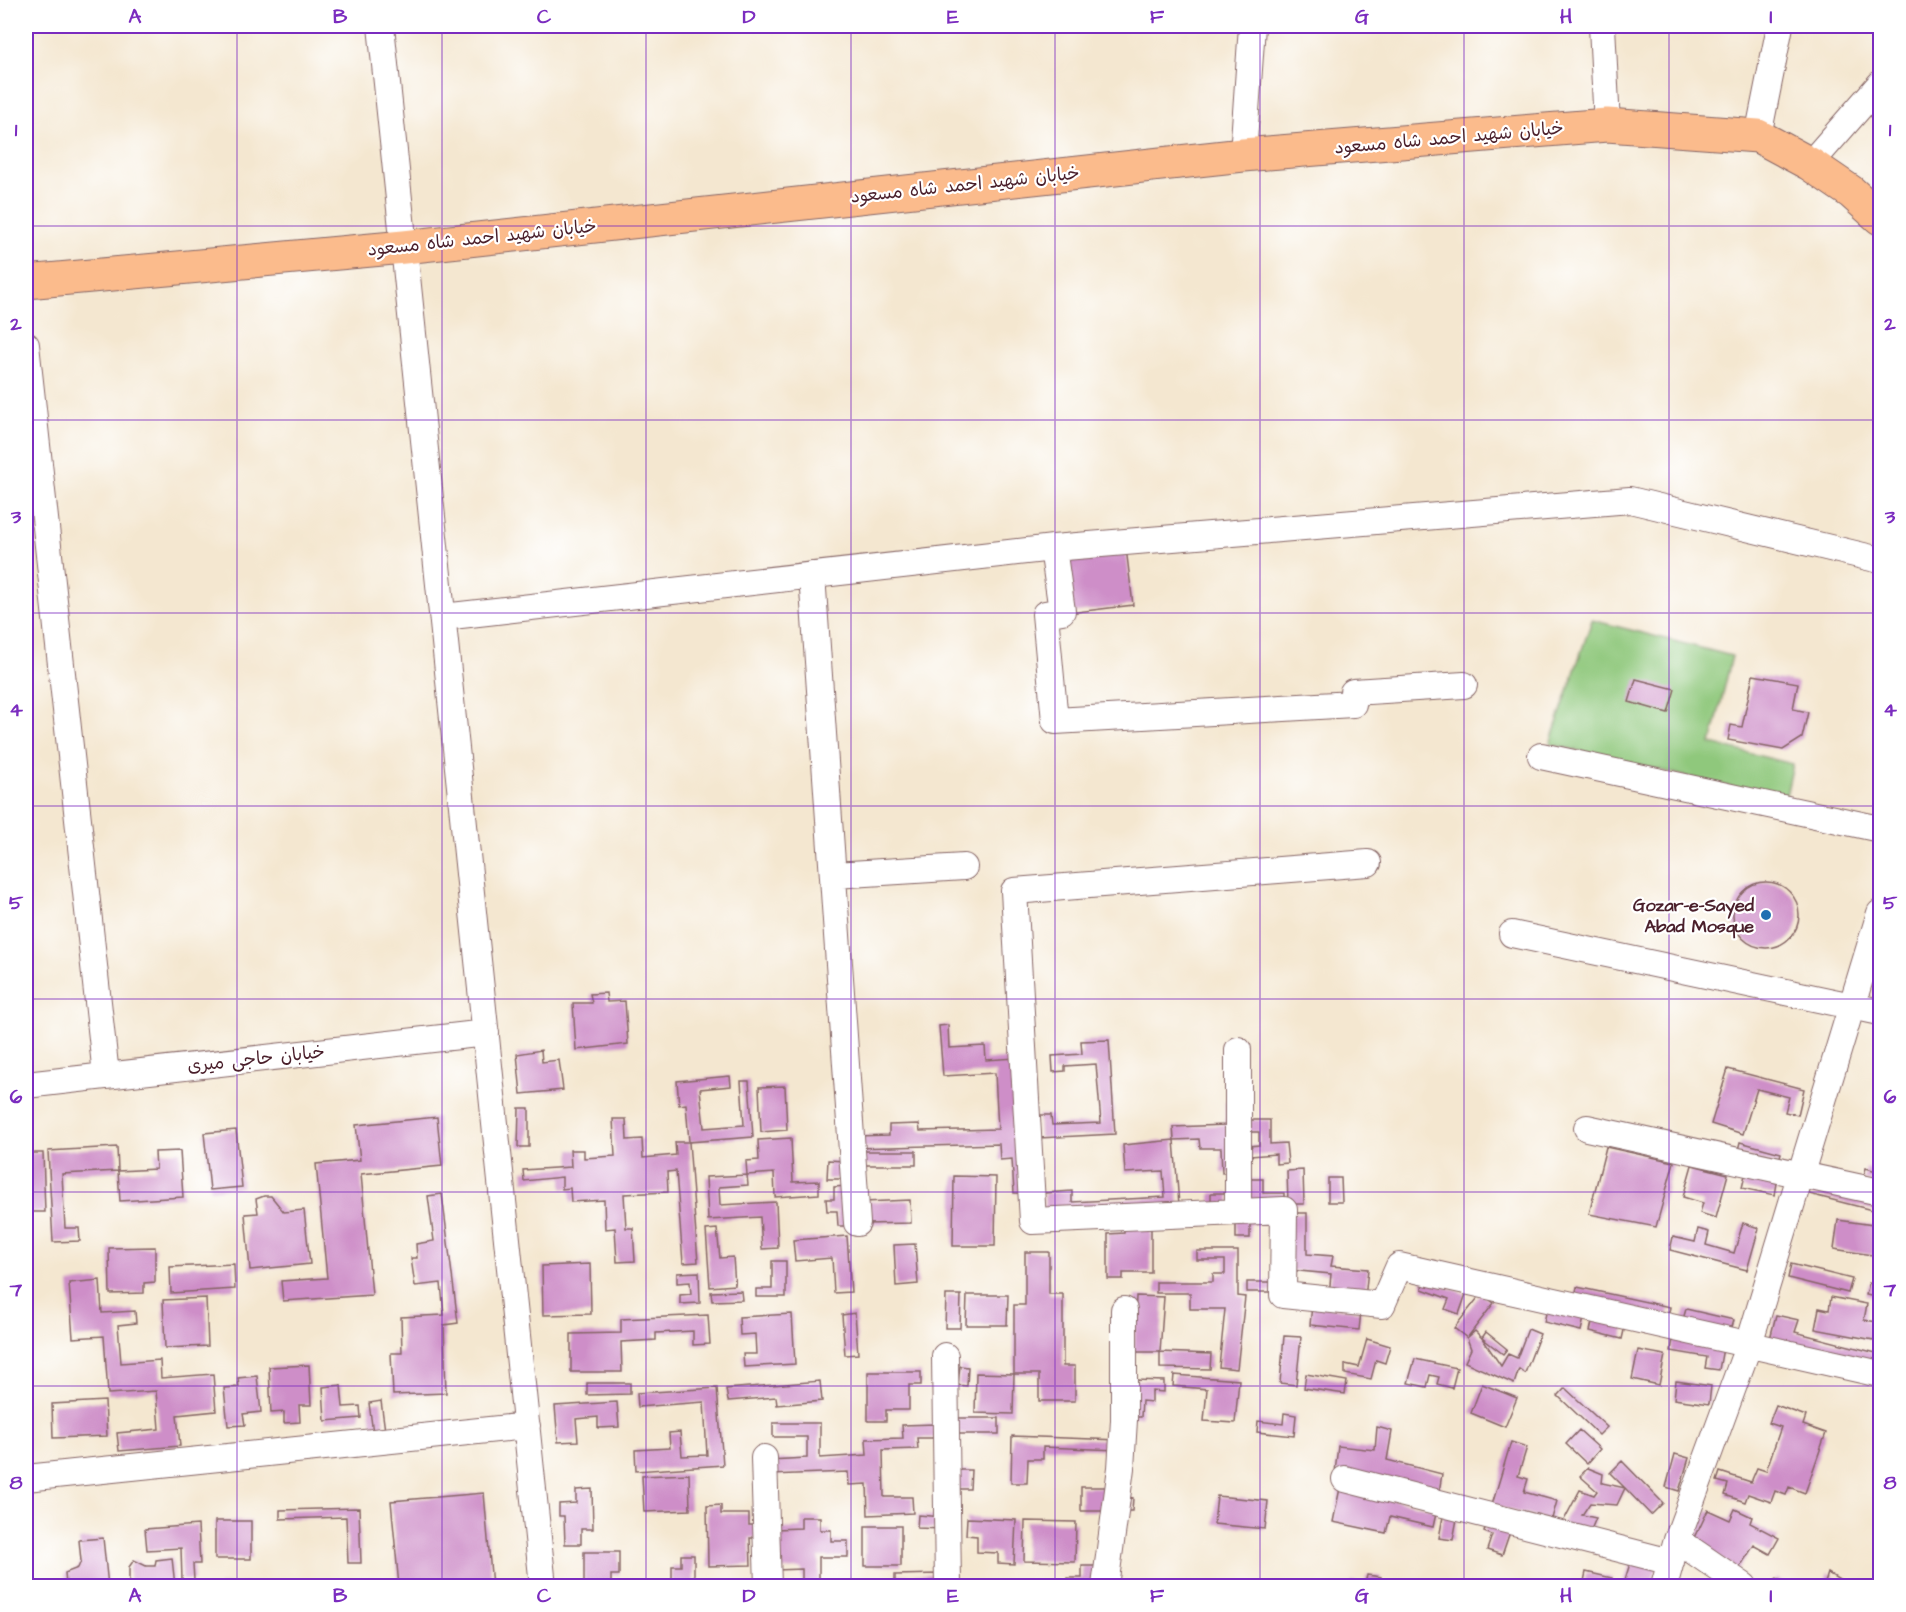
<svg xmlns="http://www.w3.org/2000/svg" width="1906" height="1612" font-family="'Architects Daughter','Playpen Sans Arabic',sans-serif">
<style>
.green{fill:#8fc87c;stroke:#6c7454;stroke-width:1.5}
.building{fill:#ce8ec8}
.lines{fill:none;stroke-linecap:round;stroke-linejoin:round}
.minor-casing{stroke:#866565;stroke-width:28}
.primary-casing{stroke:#866565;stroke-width:35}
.minor{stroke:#fff;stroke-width:26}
.primary{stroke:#fbbb8c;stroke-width:33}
.grid{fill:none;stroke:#7b2cbf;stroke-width:1.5;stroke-opacity:0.55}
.poi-dot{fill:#1f6fb2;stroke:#fff;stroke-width:2}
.labels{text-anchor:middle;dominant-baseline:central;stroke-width:4.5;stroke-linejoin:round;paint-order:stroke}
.street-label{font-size:18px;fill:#4a1f2b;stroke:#fff}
.poi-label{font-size:18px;font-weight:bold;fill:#4a1f2b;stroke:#fff;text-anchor:end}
.neatline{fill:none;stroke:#7b2cbf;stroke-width:2}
.grid-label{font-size:20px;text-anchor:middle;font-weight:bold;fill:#7b2cbf}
</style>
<rect width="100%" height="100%" fill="#fff"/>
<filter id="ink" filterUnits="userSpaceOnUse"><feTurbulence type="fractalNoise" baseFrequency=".0167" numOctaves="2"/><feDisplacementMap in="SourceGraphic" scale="12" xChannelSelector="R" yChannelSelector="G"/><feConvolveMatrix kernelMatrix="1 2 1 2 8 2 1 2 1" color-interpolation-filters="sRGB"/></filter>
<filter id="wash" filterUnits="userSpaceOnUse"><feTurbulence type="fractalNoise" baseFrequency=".008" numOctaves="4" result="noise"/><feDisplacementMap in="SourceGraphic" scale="24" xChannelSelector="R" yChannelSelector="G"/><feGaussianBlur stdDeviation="1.35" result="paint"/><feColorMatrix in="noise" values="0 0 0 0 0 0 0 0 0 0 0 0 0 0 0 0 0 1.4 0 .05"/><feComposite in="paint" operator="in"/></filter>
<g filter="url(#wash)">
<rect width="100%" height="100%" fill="#f4e7d0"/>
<path class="green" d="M1592,620L1732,656L1711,744L1793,764L1785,800L1550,744Z"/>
<g id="blocks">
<path class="building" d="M1126,548L1133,605L1069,613L1061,556Z
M1753,675L1798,683L1793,709L1808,712L1802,738L1783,750L1728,740L1731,725L1742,727Z
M1636,679L1675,689L1668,713L1629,702Z
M1733 915a33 33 0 1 1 66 0a33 33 0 1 1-66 0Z
M606,993L607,1002L625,1001L628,1044L576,1050L573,1003H592L590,994Z
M948,1025L949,1048L985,1046L986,1060L1016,1058L1024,1193H1014L1012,1159L1000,1160L999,1144L856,1148L855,1136L889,1135V1125L919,1124L920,1131L998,1129L995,1073L943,1076L939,1026Z
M1109,1040L1115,1134L1039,1138L1038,1115H1051L1052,1125L1101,1123L1096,1064L1065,1066V1071L1053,1072L1052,1056L1082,1054L1081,1041Z
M541,1050L542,1062L559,1060L563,1090L521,1094L517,1054Z
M1728,1069L1804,1089L1798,1115L1785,1112L1789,1097L1757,1089L1743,1134L1711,1124Z
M730,1076L731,1086L700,1089L704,1128L744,1125L741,1081H749L753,1137L689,1142L698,1262L683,1263L676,1171L667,1172L668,1192L624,1194L626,1228H633L635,1261L617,1262L615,1228L605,1229L604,1200L571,1202L570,1188L562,1189V1177L524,1181L523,1170L571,1167L570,1150H584V1158L615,1156L613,1119H626L627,1140L642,1139L643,1158L676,1155L675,1142H689L686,1104L679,1105L677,1081Z
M785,1086L787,1130L761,1132L759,1087Z
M1225,1102H1232L1234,1172L1222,1173L1221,1148H1200L1199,1139L1174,1140L1173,1127L1225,1125Z
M519,1108H529V1147H518Z
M437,1117L442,1166L361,1174L372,1295L283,1301L281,1281L327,1278L316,1164L360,1160L356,1125Z
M1248,1120H1270V1144L1286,1143L1288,1163L1276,1164V1154L1250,1156L1249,1146L1259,1145V1132H1249Z
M236,1130L242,1187L210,1190L204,1133Z
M791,1138L793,1182L819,1181V1194L775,1197L774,1173L747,1175L746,1161L759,1160L758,1140Z
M1174,1140L1179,1205L1045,1213L1044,1193L1072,1191V1202L1165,1197L1163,1171L1125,1173L1123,1145Z
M1740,1142L1781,1153L1778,1165L1737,1154Z
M117,1147L118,1171L62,1174L65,1228H79L80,1241L53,1242L48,1151Z
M1606,1147L1674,1162L1656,1227L1589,1214Z
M180,1151L183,1197L120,1201L118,1171L156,1169L155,1152Z
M859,1151H916V1165H859Z
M26,1153H43L45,1212H26Z
M828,1160L844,1161L843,1179H827Z
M1692,1165L1728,1174L1716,1218L1700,1213L1703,1203L1683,1197Z
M1866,1168L1880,1172V1184L1863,1179Z
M1303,1170L1304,1204H1288L1287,1171Z
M747,1175L748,1185L719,1187L720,1205L776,1202L778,1248L762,1249L760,1217L708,1220L706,1177Z
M1745,1175L1777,1183L1775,1195L1742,1188Z
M954,1176L996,1177L995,1246H953Z
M1328,1178H1341L1342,1202H1328Z
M1244,1179H1263V1193H1284V1204H1244Z
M1811,1185L1880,1203V1212L1809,1194Z
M847,1186L850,1226H838L837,1211H827L826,1199H834V1187Z
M1211,1193H1230V1204H1211Z
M442,1194L458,1323L444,1325L446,1393L393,1395L391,1353H402L401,1317L444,1315L441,1283L415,1286L411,1258H417L416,1244L434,1241L428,1196Z
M264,1196H271L284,1212L304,1210L310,1264L250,1270L245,1214L258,1213L256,1199Z
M910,1200L911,1223L865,1224L864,1202Z
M1289,1213H1307V1254L1333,1256L1331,1266L1368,1269L1365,1299L1329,1296L1331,1274L1289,1270Z
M1268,1216L1269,1224H1250V1238H1236V1217Z
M1838,1220L1880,1226L1878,1256L1834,1249Z
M1124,1223H1151V1273H1123V1279H1108V1234L1124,1233Z
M1743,1223L1759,1228L1747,1270L1670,1250L1673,1237L1695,1242L1698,1229L1709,1232L1706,1245L1734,1253Z
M717,1229L720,1258L733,1257L735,1285L710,1287L706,1230Z
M847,1236L851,1292L834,1293L832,1258L795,1261L793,1240Z
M915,1244L918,1284L896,1286L894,1245Z
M155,1247V1282L144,1283V1293L110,1294L109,1248Z
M1197,1251H1238V1296L1245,1297L1237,1369L1219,1367L1225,1309H1190V1293H1156V1282H1213V1274H1225V1260H1197Z
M1025,1252H1049V1294H1063V1366H1075V1401H1039V1374H1014V1305H1025Z
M772,1261H786V1297H756V1289H772Z
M234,1264L235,1289L171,1293L170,1267Z
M590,1264L591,1314L543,1315L542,1266Z
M1791,1264L1852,1279L1848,1293L1788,1278Z
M699,1272L700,1303L680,1304V1295L691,1294L690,1282L677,1283V1273Z
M1423,1278L1466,1294L1459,1314L1445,1309L1449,1299L1422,1289Z
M100,1280L102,1313L135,1311L136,1323L118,1325L121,1363L160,1360L161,1378L213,1374L216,1411L177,1415L180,1446L119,1451L117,1433L159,1429L156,1391L108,1394L104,1336L73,1338L69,1283Z
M1247,1282H1278V1292H1247Z
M1869,1283L1880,1286V1298L1866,1295Z
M1577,1287L1670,1307L1668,1317L1575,1297Z
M741,1291L742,1300L712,1301L711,1292Z
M1481,1294L1494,1303L1467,1338L1454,1328Z
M946,1295H961L960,1328H945Z
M967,1295H1008L1007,1325H966Z
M1136,1296L1164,1297L1160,1352H1134Z
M1831,1297L1867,1304L1864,1320L1877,1322L1874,1340L1815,1329L1819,1308L1829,1310Z
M206,1298L208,1346L165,1348L163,1300Z
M1312,1305L1361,1311L1359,1330L1310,1325Z
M1548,1305L1585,1314L1581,1331L1544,1322Z
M1686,1309L1734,1320L1730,1334L1682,1323Z
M855,1313L858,1354L845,1355L842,1315Z
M792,1314L795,1364L744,1367L743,1354H756L755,1334L740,1335L739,1317Z
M708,1315L710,1344L693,1345V1331L656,1333V1340L621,1342L622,1372H571V1334L621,1333V1319Z
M1776,1315L1799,1320L1795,1332L1880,1354L1877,1366L1770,1339Z
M1593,1318L1625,1326L1622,1339L1590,1331Z
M1528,1329L1540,1334L1525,1373L1519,1369L1514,1384L1465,1362L1471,1349L1467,1338L1475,1331L1482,1338L1486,1332L1507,1349L1503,1354L1482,1338L1501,1366L1508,1354L1517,1358Z
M1284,1336L1301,1337L1296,1385L1280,1383Z
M1367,1339L1390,1346L1385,1363L1376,1360L1371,1379L1345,1374V1364L1359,1367Z
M1673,1339L1723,1348L1719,1370L1705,1368L1707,1357L1671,1351Z
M1638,1350L1665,1355L1659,1385L1632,1379Z
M1160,1352L1211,1354L1210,1369L1160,1368Z
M1415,1359L1457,1368L1452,1388L1437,1384L1439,1377L1430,1375L1427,1387L1408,1383Z
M309,1365L311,1405H299L300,1422L284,1423V1412L271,1413L269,1367Z
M960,1366L968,1367L967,1386L958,1385Z
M868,1372H921V1385H909V1410H886V1421H868Z
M976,1373L1014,1374L1013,1414L975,1413Z
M1306,1374L1347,1381L1345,1394L1304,1388Z
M1174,1375L1239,1380L1235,1423L1204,1421L1207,1389L1173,1386Z
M257,1376L261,1412L243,1414L245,1425L228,1426L224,1388L239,1387L238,1378Z
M1133,1380L1164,1381V1392L1152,1391V1402L1142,1401L1141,1417H1131Z
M820,1381L822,1401L777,1405L776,1397L728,1401L726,1389Z
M1676,1381L1711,1386L1709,1404L1674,1399Z
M587,1383H630V1394L587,1395Z
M1482,1384L1517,1398L1505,1427L1471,1413Z
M341,1385L343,1407L360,1406L361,1418L325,1421L323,1387Z
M717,1388L723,1465L636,1471L635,1450L670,1448L669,1433L680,1432L682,1456L707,1455L704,1402L638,1407L637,1393Z
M1565,1388L1607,1427L1599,1435L1558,1396Z
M105,1401L107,1436L53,1438L52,1404Z
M381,1401L385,1431L373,1433L369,1403Z
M617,1402L619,1427L598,1428V1417L576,1419L578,1441L558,1442L555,1406Z
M1776,1405L1806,1416L1803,1425L1826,1433L1805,1493L1789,1487L1786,1495L1775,1491L1771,1502L1748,1494L1745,1502L1725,1495L1728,1484L1717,1481L1720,1472L1751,1482L1757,1468L1766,1471L1781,1427L1769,1423Z
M1284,1413L1296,1415L1294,1436L1257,1432L1258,1421L1283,1424Z
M952,1418H999V1434H952Z
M773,1423H820V1458L867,1455L866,1439L903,1438L902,1425L937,1424L938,1438H917L918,1449L883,1450L884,1497H912L913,1513L868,1515L867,1484L849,1485L848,1472L770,1475L769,1460L807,1458V1437H773Z
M1377,1427L1392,1431L1387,1460L1442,1474L1439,1492L1372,1477L1335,1472L1338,1446L1375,1450Z
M1579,1430L1600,1449L1587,1464L1566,1444Z
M1012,1436L1119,1440L1118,1450L1043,1447V1459H1028L1027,1483H1011Z
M1511,1442L1527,1447L1518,1476L1528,1479L1524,1492L1557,1501L1551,1522L1492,1505Z
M1675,1454L1689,1458L1679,1491L1666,1487Z
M1622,1461L1663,1503L1651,1515L1625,1488L1617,1505L1590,1503L1582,1515L1596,1518L1590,1532L1562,1524L1580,1490L1594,1495L1597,1491L1580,1476L1588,1468L1603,1474L1602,1483L1625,1488L1610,1473Z
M950,1470H971L970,1489H949Z
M689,1474L690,1510L644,1512L642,1476Z
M1081,1487H1109V1511H1081Z
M1340,1488L1437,1509L1433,1527L1390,1517L1386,1533L1333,1522Z
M592,1489L593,1529H581V1544H565L564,1516H559V1504L576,1503V1490Z
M484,1493L492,1586H399L391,1501Z
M1217,1496L1268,1501L1265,1529L1214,1524Z
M1126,1497L1133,1498L1132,1511H1125Z
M721,1505V1514H749V1525H758V1538H750L751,1565L708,1566L707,1506Z
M359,1508L361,1563H348L346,1517L280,1519V1510Z
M1735,1509L1752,1517L1750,1523L1779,1538L1770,1554L1754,1545L1738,1570L1693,1542L1708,1510L1730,1520Z
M1444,1511L1458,1514L1453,1540L1439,1538Z
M918,1515L943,1517V1529L917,1528Z
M801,1517H820V1530H831V1541H848V1557H819V1586H802V1569L776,1570L775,1529L801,1528Z
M967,1518L1016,1520L1014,1564L998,1563V1553L977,1552V1536L966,1535Z
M215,1521H251V1559H215Z
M1025,1521L1076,1522L1075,1562L1024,1561Z
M1487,1522L1511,1529L1502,1555L1487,1550L1492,1535L1484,1532Z
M198,1525L200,1564H193L194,1580H182L181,1548L147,1550L145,1529Z
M865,1526H901V1566H865Z
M103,1538L108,1586H66L65,1573L78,1568L81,1561L79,1540Z
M584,1552H619V1575H611V1585H584Z
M681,1555H694V1586H672V1566H681Z
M1632,1557L1658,1564L1651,1586H1623Z
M172,1558L175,1586H136L129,1584V1567L134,1560L146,1566H155L156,1560Z
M1082,1566H1098V1586H1067L1068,1578H1082Z
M1586,1572L1612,1578L1610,1586H1583Z
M1828,1573L1849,1586H1824Z
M939,1574V1585L895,1586V1575Z
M1367,1575L1381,1577L1380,1586H1350L1351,1582L1365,1584Z
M1777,1578L1787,1586H1769Z
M261,1583V1586H219V1585Z"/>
</g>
</g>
<g filter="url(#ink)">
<use href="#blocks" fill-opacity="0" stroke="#866565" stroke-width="1.5"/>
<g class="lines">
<g class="minor-casing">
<path id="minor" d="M381,26L543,1586
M1602,26L1607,125
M1758,136L1780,26
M1243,155L1252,26
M1810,164L1880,84
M26,345L106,1075
M1053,548L1062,611L1045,614L1055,721L1353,704V692L1464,685
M812,575L857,1223
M443,617L1053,548L1630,500L1880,560
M1541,756L1880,829
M1368,863L1014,891L1033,1221L1284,1210L1283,1295L1382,1305L1399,1266L1880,1374
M834,875L964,867
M1512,934L1880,1012
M1238,1050V1211
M26,1085L486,1033
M1587,1128L1880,1192
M945,1356L948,1586
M764,1458L768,1586
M26,1478L527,1426
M1345,1479L1671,1562
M1677,1540L1744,1586
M1105,1586L1121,1468L1124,1420V1310
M1664,1586L1677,1540L1749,1344L1880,913"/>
</g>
<g class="primary-casing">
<path id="primary" d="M26,282L404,247L1243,155L1607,125L1758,136L1810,164L1851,192L1880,218"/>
</g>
<use href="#minor" class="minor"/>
<use href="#primary" class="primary"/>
</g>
</g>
<path class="grid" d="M237,26V1586M442,26V1586M646,26V1586M851,26V1586M1055,26V1586M1260,26V1586M1464,26V1586M1669,26V1586M26,226H1880M26,420H1880M26,613H1880M26,806H1880M26,999H1880M26,1192H1880M26,1386H1880"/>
<circle class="poi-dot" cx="1766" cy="915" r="6"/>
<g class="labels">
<g class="street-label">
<text transform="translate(1449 138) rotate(-5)">خیابان شهید احمد شاه مسعود</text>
<text transform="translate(965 185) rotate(-6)">خیابان شهید احمد شاه مسعود</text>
<text transform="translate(482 238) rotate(-6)">خیابان شهید احمد شاه مسعود</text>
<text transform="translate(256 1059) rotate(-6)">خیابان حاجی میری</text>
</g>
<g class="poi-label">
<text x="1754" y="905">Gozar-e-Sayed<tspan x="1754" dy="21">Abad Mosque</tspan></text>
</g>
</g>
<rect width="1906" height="1612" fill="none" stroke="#fff" stroke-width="66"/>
<rect x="33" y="33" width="1840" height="1546" class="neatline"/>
<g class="grid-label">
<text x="135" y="23">A</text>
<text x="340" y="23">B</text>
<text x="544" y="23">C</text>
<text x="749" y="23">D</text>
<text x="953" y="23">E</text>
<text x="1157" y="23">F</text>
<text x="1362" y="23">G</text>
<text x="1566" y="23">H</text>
<text x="1771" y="23">I</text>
<text x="16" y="136">1</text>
<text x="1890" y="136">1</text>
<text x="16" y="330">2</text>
<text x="1890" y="330">2</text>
<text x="16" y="523">3</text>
<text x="1890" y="523">3</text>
<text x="16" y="716">4</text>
<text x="1890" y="716">4</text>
<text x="16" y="909">5</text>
<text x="1890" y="909">5</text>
<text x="16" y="1103">6</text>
<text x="1890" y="1103">6</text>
<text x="16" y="1296">7</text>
<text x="1890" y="1296">7</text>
<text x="16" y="1489">8</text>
<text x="1890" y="1489">8</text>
<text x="135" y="1602">A</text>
<text x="340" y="1602">B</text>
<text x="544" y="1602">C</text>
<text x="749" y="1602">D</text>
<text x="953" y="1602">E</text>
<text x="1157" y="1602">F</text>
<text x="1362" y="1602">G</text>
<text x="1566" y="1602">H</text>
<text x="1771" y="1602">I</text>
</g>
</svg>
